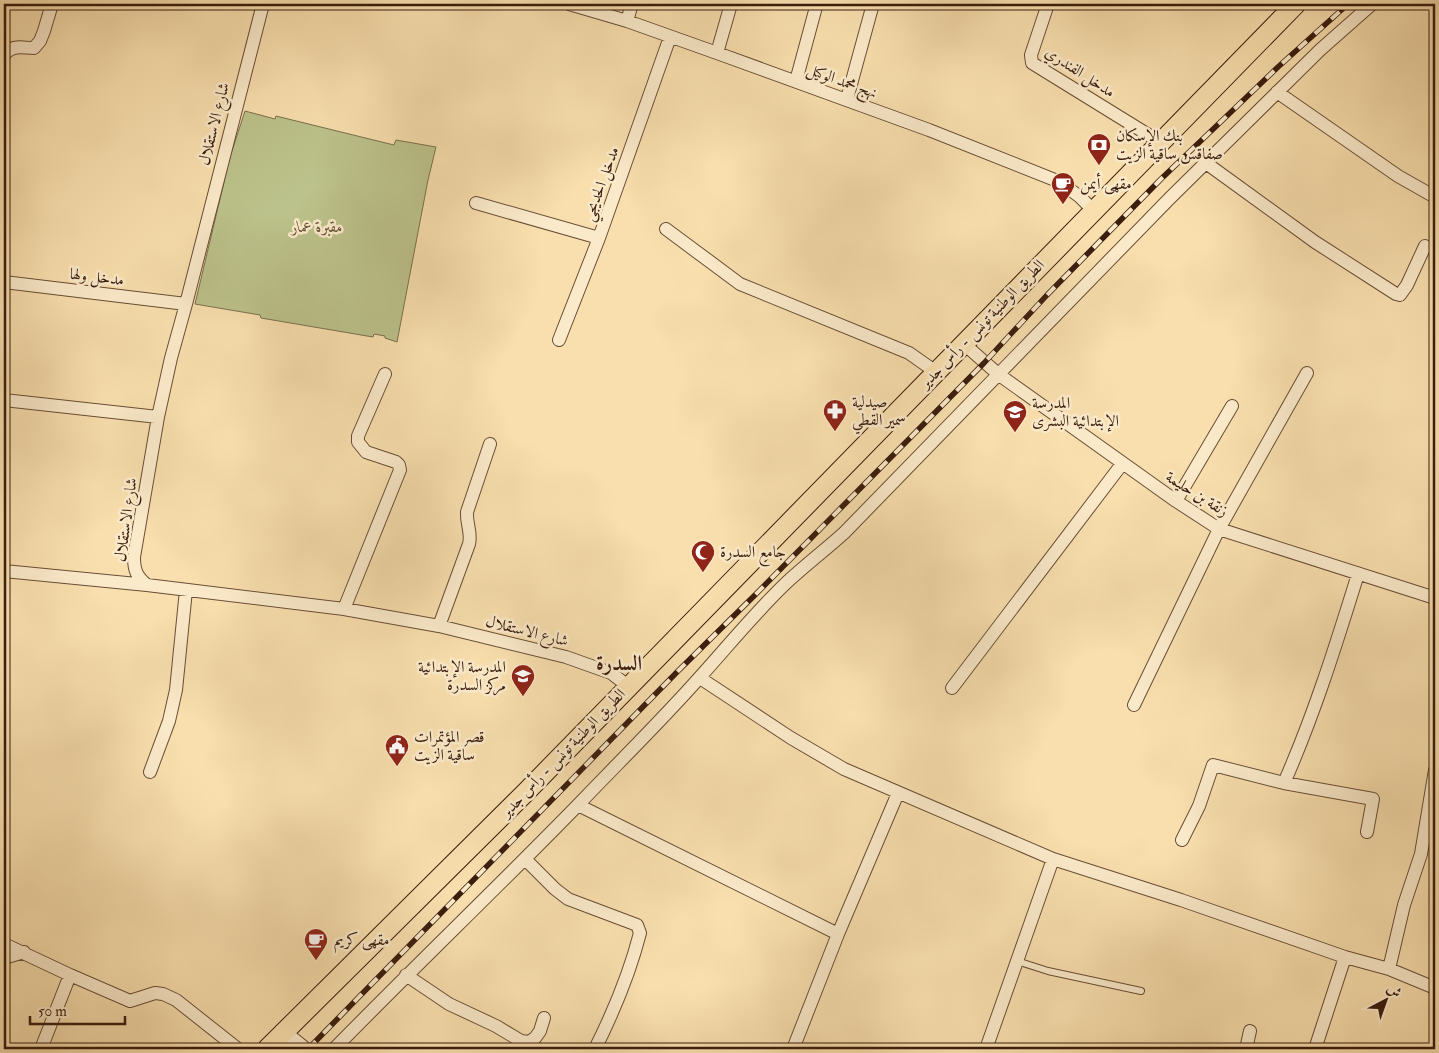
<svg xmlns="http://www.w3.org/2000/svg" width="1439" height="1053" font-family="'IM FELL Double Pica',Amiri,serif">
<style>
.green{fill:#bcc28b;stroke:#7a704c}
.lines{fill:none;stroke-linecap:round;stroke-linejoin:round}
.service-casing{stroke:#694e36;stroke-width:8}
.minor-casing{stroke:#694e36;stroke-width:14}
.tertiary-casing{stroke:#694e36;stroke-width:17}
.primary-casing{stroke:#391d0e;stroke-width:21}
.service{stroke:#fbeaca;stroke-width:6}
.minor{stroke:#fbeaca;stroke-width:12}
.tertiary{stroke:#fbeaca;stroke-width:15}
.primary{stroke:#f9dfae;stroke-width:19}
.rail-casing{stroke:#391d0e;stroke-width:5.5}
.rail{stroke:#fbeaca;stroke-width:4;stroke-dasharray:11;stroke-linecap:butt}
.labels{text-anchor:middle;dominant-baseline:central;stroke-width:5;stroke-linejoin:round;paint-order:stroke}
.street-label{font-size:16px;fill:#391d0e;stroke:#fbeaca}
.poi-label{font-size:16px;fill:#391d0e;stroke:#fbeaca;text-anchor:start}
.park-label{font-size:16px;font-style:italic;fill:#604f34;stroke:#fbeaca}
.district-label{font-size:21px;font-weight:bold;fill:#391d0e;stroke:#fbeaca}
</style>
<rect width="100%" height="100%" fill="#f9dfae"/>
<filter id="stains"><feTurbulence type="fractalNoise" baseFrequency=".004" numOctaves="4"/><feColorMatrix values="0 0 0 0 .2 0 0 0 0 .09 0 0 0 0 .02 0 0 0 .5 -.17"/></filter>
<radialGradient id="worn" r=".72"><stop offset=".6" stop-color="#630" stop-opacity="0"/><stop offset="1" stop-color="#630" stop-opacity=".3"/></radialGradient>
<path class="green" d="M245,111L275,119L276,116L394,145L396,140L436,147L428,180L397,342L385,338V336L374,334L373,337L261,318L260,315L195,304L230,157Z"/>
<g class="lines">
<g class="service-casing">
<path id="service" d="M1017,961L1048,971L1141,991"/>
</g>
<g class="minor-casing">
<path id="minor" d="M263,4L186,304L171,358L158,417L134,557C134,571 137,577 147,585L344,609L439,626L566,657L611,673L628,686
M569,4L627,21L717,53L929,130L1060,182L1080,197L1093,210
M1048,4L1031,55L1032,63L1160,142
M627,21L632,4
M717,53L731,4
M4,55C12,44 22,48 34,48L40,41L44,31L52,4
M796,81L816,7
M1277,92L1398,176L1435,197
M847,99L873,4
M1206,163L1315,242L1396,294L1400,295L1407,285L1425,246
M476,203L599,238
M666,229L740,284L909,353L936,372
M4,282L186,304
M559,340L599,238L670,37
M963,343L998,374L1176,501L1219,529L1435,598
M4,400L158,417
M1176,501L1232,406
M4,571L147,585
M344,609L400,470L399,465L396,462L366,452L358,442V436L385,374
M439,626L469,544C472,533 466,523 467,512L490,444
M700,678L791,738L844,769L1053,859L1181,900L1345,957L1389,969L1435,988
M952,688L1122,464
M1134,705L1219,529L1307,373
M150,772L169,721L176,690L186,590
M1284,783L1373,799L1367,832
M578,805L838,934
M1182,840L1199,806L1213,765L1284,783C1314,715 1336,645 1358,574
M525,859L555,889L568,899L637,925L640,933C630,972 613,1013 595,1049
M4,944L70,975L41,1049
M4,958L24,952
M1389,969L1404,905L1421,854L1435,770
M70,975L130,1001L155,993L163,994L176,1000L238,1049
M406,975L449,1004L496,1026L521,1041L529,1042L535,1038L540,1031L544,1018
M334,1049C414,967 497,888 577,806C618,763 661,721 700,677C728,646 754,614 784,585C803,567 824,551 844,533L1169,199L1320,50L1372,4
M793,1049L838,934L898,793
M986,1049L1053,859
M1246,1049L1250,1031
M1315,1049L1345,957"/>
</g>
<g class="tertiary-casing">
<path id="tertiary" d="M283,1032L304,1049"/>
</g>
<g class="primary-casing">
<path id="primary" d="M267,1049L525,793L1296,4"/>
</g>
<use href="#service" class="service"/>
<use href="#minor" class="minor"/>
<use href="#tertiary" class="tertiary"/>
<use href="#primary" class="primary"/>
<g class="rail-casing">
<path id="rail" d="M308,1049L678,671L755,595L984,363L1047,295L1161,179L1278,67L1348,4"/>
</g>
<use href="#rail" class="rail"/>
</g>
<defs>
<g id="bank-pin" transform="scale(1.25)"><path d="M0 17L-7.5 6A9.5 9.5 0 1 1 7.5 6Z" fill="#8f2418" stroke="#fbeaca"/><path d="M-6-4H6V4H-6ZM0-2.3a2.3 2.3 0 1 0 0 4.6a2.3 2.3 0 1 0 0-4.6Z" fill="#fff"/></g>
<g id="cafe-pin" transform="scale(1.25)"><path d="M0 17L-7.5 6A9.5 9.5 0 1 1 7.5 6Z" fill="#8f2418" stroke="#fbeaca"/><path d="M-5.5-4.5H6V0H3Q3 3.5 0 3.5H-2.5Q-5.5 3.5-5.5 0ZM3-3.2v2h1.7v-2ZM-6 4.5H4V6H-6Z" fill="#fff"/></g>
<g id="pharmacy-pin" transform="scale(1.25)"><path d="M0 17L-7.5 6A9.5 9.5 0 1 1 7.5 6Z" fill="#8f2418" stroke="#fbeaca"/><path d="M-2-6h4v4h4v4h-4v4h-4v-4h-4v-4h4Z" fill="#fff"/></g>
<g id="school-pin" transform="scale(1.25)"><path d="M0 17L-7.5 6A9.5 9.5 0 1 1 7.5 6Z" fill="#8f2418" stroke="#fbeaca"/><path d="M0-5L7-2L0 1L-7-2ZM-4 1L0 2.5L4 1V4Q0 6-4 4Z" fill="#fff"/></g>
<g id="mosque-pin" transform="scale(1.25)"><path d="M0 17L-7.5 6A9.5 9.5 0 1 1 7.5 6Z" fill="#8f2418" stroke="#fbeaca"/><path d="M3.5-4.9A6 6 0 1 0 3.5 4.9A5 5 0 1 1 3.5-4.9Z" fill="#fff"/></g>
<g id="civic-pin" transform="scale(1.25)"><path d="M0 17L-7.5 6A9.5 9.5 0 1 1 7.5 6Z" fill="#8f2418" stroke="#fbeaca"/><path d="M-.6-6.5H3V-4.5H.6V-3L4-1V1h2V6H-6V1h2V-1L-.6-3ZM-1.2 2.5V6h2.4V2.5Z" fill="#fff"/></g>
</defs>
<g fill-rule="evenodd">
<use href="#bank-pin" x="1099" y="145"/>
<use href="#cafe-pin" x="1063" y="184"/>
<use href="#pharmacy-pin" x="835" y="411"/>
<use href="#school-pin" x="1015" y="412"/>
<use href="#mosque-pin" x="703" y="552"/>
<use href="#school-pin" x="523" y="676"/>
<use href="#civic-pin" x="397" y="746"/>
<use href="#cafe-pin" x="316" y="940"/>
</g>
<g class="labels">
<g class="street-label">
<text transform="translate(1080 72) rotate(33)">مدخل الفندري</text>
<text transform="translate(842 81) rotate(20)">نهج محمد الوكيل</text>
<text transform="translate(214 124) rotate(-76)">شارع الاستقلال</text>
<text transform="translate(601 184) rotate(-70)">مدخل الحديجي</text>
<text transform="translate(97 277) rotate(7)">مدخل ولها</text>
<text transform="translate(982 324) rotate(-46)">الطريق الوطنية تونس - رأس جدير</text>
<text transform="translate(1197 494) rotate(32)">زنقة بن حليمة</text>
<text transform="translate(126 520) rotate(-82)">شارع الاستقلال</text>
<text transform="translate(527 631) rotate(14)">شارع الاستقلال</text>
<text transform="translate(563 753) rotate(-46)">الطريق الوطنية تونس - رأس جدير</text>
</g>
<g class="poi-label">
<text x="1116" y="136">بنك الإسكان<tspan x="1116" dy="18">صفاقس ساقية الزيت</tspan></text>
<text x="1080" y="184">مقهى أيمن</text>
<text x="852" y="402">صيدلية<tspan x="852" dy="18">سمير القطي</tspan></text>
<text x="1032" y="403">المدرسة<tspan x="1032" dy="18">الإبتدائية البشرى</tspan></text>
<text x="720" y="552">جامع السدرة</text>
<text x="506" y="667" text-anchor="end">المدرسة الإبتدائية<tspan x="506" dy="18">مركز السدرة</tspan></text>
<text x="414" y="737">قصر المؤتمرات<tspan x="414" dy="18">ساقية الزيت</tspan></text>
<text x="334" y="940">مقهى كريم</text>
</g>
<g class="park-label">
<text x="317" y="227">مقبرة عمار</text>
</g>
<g class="district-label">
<text x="619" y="663">السدرة</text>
</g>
</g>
<rect width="1439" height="1053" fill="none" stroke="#f9dfae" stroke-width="20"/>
<rect x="5" y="5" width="1429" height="1043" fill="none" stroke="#391d0e" stroke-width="2.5"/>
<rect x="10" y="10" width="1419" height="1033" fill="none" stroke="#391d0e"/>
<g transform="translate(1386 1000) rotate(41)" stroke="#fbeaca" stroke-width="4" paint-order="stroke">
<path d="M0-4L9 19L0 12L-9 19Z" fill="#391d0e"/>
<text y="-8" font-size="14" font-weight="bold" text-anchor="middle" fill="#391d0e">ش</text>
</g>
<path d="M30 1016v8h95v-8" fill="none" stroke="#391d0e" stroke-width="2.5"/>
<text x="38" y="1016" font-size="15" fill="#391d0e" stroke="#fbeaca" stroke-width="4" paint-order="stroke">50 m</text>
<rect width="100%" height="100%" filter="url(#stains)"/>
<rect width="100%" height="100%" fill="url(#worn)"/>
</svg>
